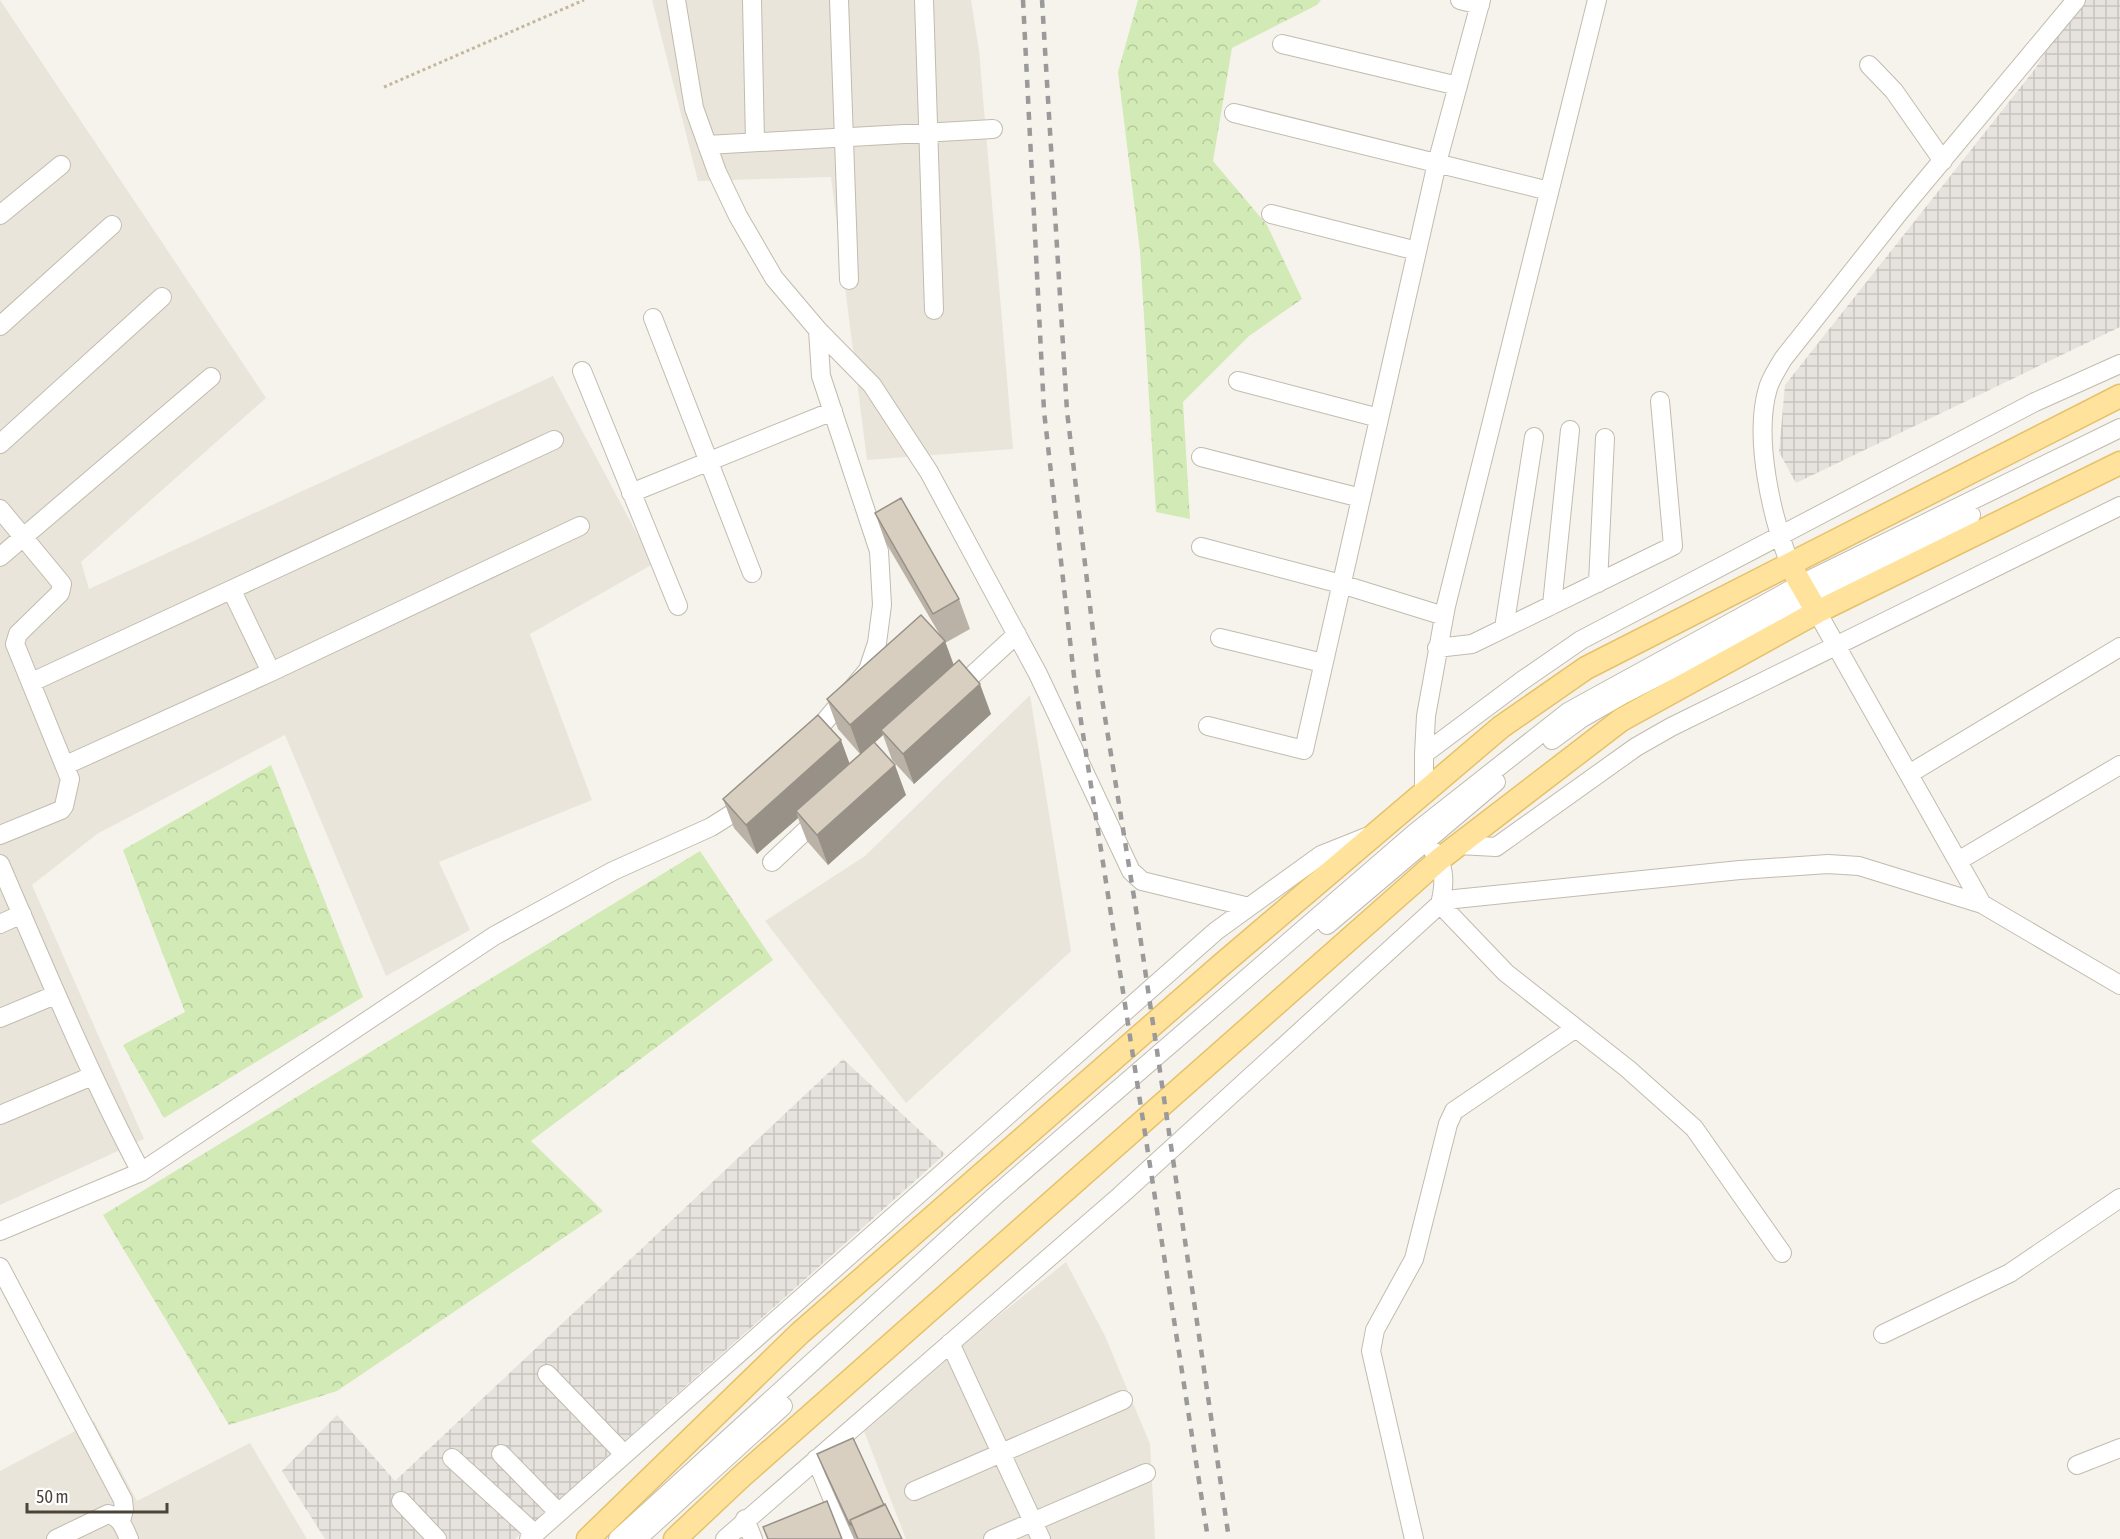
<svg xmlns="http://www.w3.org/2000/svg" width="2120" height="1539" font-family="'Asap Condensed',sans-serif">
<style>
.residential{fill:#eae5da}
.industrial{fill:url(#industrial-grid)}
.forest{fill:url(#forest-crowns)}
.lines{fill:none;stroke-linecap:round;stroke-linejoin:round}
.minor-casing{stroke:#c2bbae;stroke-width:20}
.major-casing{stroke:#e6c16a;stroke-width:25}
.path{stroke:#c4b79f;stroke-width:3;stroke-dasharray:3 3;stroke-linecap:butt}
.minor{stroke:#fff;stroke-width:18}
.major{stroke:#ffe39c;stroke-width:22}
.rail{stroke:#9a9a9a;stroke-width:4.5;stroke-dasharray:8 8;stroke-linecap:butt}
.wall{fill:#bab2a6}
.shaded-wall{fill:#979187}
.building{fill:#d8cfc1;stroke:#979187;stroke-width:1.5}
</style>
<defs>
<pattern id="industrial-grid" width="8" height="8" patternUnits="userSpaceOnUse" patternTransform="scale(1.5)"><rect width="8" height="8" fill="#e6e2dd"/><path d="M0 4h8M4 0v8" fill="none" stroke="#c7c3be"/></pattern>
<pattern id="forest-crowns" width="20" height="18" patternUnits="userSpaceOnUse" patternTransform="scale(1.5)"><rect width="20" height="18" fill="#d2eab5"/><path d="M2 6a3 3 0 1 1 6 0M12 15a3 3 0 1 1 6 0" fill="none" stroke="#b6ca9c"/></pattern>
</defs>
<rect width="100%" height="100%" fill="#f6f3ec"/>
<path class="residential" d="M0,0L266,398L81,562L89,589L553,376L653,564L530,634L592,800L439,862L470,930L386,976L285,735L97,834L32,885L144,1139L0,1205Z
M652,0H971L979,51L1013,449L867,460L831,177L698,181Z
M1030,695L1071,951L906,1103L765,921L865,856Z
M1066,1262L1105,1336L1150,1444L1155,1539H906L864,1431L949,1355Z
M94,1421L137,1501L250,1443L307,1539H0V1471Z"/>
<path class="industrial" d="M2079,0H2120V327L1796,483L1779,452L1785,385L2035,69Z
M843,1059L945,1154L515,1539H325L282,1471L337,1415L395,1481Z"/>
<path class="forest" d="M1138,0H1321L1317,5L1232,48L1213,161L1267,225L1302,299L1249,336L1183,402L1190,519L1156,512L1140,251L1118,72Z
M271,765L363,997L164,1118L123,1045L185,1012L123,850Z
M700,851L773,960L531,1141L603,1211L337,1391L229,1425L103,1215Z"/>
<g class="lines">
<g class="minor-casing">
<path id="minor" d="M676,0L694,108L717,172L738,216L774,278L818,330L872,385L929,472L1038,674L1131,871L1142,881L1249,907
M752,0L755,142
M839,0L849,280
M924,0L934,310
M1460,0L1480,5
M1282,44L1458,86
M1869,65L1894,91L1943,161
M1234,113L1549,191
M707,145L993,129
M1271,214L1417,251
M0,215L61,165
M653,318L752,573
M0,326L112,225
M582,371L678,606
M1238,381L1379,418
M0,444L162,297
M1201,457L1361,498
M631,493L833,411
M0,509L62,584L60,593L18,634L15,644L70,779L64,806L61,810L0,835
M1201,547L1341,584L1444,616
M0,557L211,377
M1790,565C1772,517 1753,438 1768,388C1771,378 1778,368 1783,359L1901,210L2076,0
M1598,583L1605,438
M232,591L271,672
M1552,605L1570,430
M1817,612L1982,904
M1504,628L1534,437
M1220,638L1323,663
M1437,648L1472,644L1673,546L1660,401
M32,682L554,440
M954,692L1017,634
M1208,726L1304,750L1437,163L1481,0
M810,739L868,670L877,643L882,605L879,551L821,376L818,330
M1552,740L1582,718L1624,694L1971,515
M1424,754L1426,716L1446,606L1597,0
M66,765L271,672L580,526
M1909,774L2120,647
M1424,791V754L1523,680L1581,640L2035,402L2120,364
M1458,845L1496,847L1636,747L1671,727L2120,506
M1958,861L2120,765
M772,862L820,817
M0,864C45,968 88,1072 141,1172
M0,924L22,914
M1327,925L1496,782
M0,1018L55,995
M0,1115L92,1076
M0,1231L141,1172L494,936L613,871L711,827L749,803
M1782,1253L1694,1128L1628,1069L1506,973L1440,904L1455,899L1740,870L1828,864L1859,866L1982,904L2120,985
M0,1267L123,1500L124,1509L121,1521
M1883,1334L2010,1273L2120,1198
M950,1343L1041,1539
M547,1374L624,1454
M501,1454L558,1512
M452,1458L534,1533
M816,1459L849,1539
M2077,1465L2120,1448
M914,1491L1123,1400
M401,1501L437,1539
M745,1519L753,1539
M56,1539L108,1514C121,1517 124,1528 129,1539
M529,1539L1216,931L1321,855L1366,837
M618,1539L996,1195L1417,831L1568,712L1801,584L2120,428
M637,1539L783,1406
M725,1539L1121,1195L1440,904C1445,885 1446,866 1433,851
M993,1539L1146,1473
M1414,1539L1371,1351L1375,1330L1414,1259L1448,1124L1454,1111L1576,1028"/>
</g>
<g class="major-casing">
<path id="major" d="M1790,565L1817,612
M588,1539L800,1333L1220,966L1501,727L1586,668L2120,396
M675,1539L742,1476L1440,859L1621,720L1817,612L2120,463"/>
</g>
<path class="path" d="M384,87L584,0"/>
<use href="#minor" class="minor"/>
<use href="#major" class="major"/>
<path class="rail" d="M1023,0L1044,411L1074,676L1208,1539
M1042,0L1067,411L1098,674L1138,922L1229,1539"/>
</g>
<path class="wall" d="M875,513L959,599L970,629L945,643L953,665L991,714L914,784L892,760L883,735L874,743L906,795L828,865L807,841L798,818L757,854L734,828L723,799L849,764L860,754L838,729L827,699L940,635L886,543Z
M817,1454L884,1505L902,1539H854L825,1474Z"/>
<path class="shaded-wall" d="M945,641L956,671L881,730L883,735L861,755L850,725Z
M980,684L991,714L914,784L903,754Z
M841,740L852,770L796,811L798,818L757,854L746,825Z
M895,765L906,795L828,865L817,835Z"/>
<path class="building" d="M901,498L959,599L933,614L875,513Z
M921,615L945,641L850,725L827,699Z
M959,660L980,684L903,754L881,730Z
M818,715L841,740L746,825L723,799Z
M874,742L895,765L817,835L796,811Z
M853,1438L884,1505L850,1520L851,1525H850L817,1454Z
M827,1501L842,1539H768L763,1527Z
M885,1504L902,1539H858L850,1520Z"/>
<path d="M27 1503v9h140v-9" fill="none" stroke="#4b4439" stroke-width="3"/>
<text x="36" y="1503" font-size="18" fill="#4b4439" stroke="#ffffff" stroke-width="4.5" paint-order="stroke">50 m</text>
</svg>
